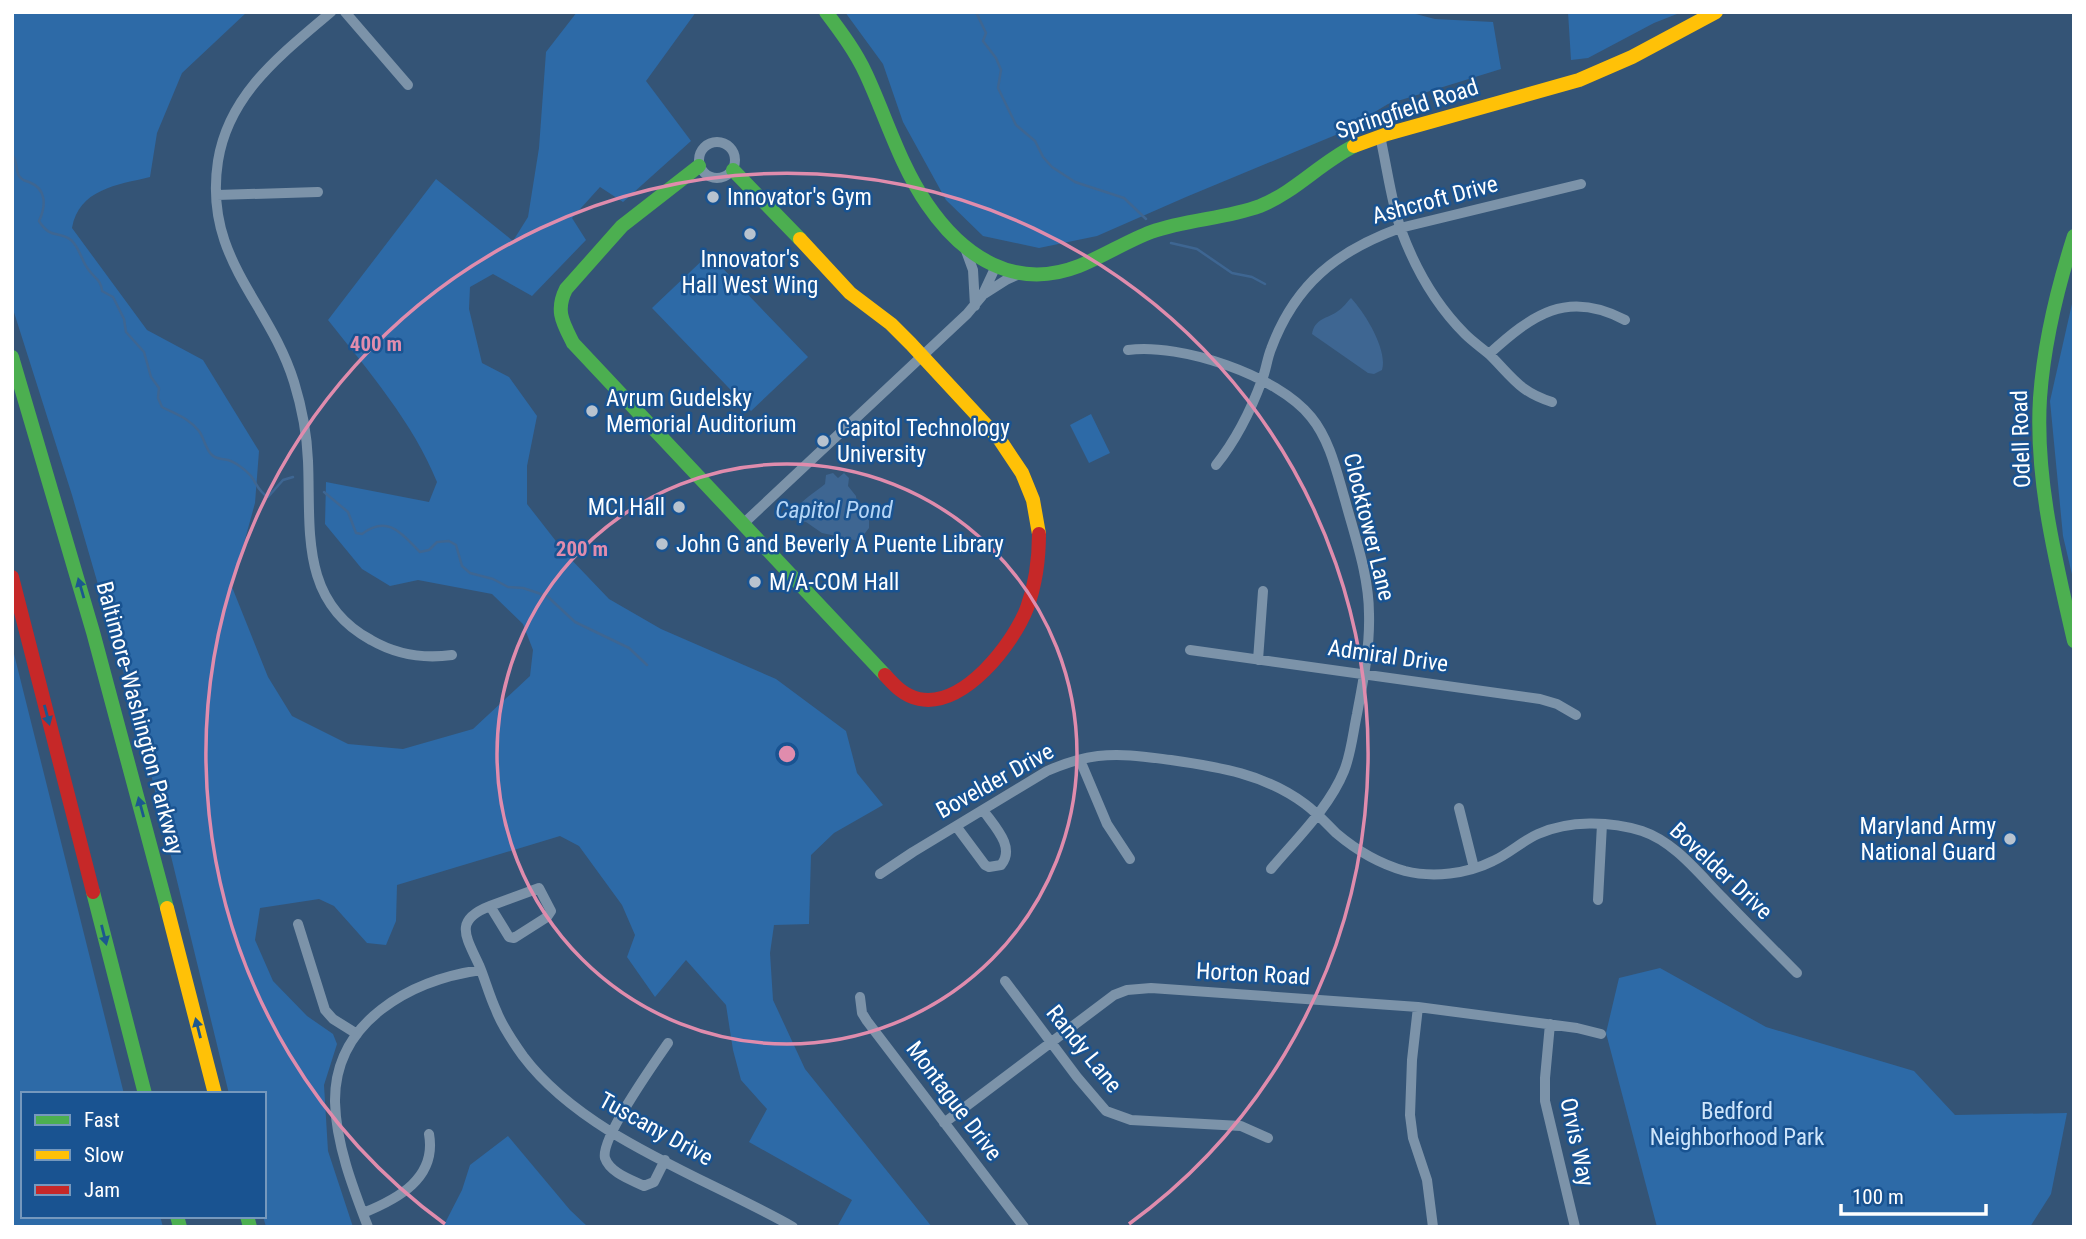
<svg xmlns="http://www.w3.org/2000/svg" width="2086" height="1239" font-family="'Roboto Condensed',sans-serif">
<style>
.green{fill:#2d6aa7}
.water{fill:#3e6692}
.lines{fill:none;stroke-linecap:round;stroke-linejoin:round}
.stream{stroke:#3e6692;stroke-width:2.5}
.street{stroke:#7c93a9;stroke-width:10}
.fast{stroke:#4caf50;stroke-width:14}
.slow{stroke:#ffc107;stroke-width:14}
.jam{stroke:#c62828;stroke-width:14}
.oneway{fill:#1c588e}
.ring{fill:none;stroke:#e08cad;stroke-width:3.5}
.poi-dot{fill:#b8c3cf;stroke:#195391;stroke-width:2.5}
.labels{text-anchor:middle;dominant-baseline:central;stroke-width:5;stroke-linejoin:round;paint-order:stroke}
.street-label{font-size:23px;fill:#fff;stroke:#195391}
.poi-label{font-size:23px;fill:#fff;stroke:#195391;text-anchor:start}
.park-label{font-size:23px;fill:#cee5fb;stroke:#195391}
.water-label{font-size:24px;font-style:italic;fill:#b4d5f6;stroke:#195391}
.centre{fill:#e08cad;stroke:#195391;stroke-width:3.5}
.ring-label{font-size:21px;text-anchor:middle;font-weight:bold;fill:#e08cad;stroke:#195391;stroke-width:5;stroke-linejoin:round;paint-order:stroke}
</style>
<rect width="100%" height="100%" fill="#345476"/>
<path class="green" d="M12,12H247L182,73L157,133L150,177C117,185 79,189 72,228L147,330L203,360L259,451L255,503L232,587L268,677L292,716L348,744L403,749L473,729L530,676L533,650L523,624L492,594L418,580L390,586L362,569L325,524L326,482L429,502L437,482C414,424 367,369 328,320L436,179L513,241L528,217L539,148L546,52L577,12H696L646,81L691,141L623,202L600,187L572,218L586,240L532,296L493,274L470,287L469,309L482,363L509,377L537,416L527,466V504L566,554L609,599L661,629L776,679L846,731L857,773L883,805L834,833L811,855L809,924L774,925L770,953L773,1000L805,1069L932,1227H837L852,1200L749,1142L767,1109L741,1080L733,1050L726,1005L686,960L655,997L627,957L635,935L622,905L579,846L560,836L397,885L396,921L386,945L367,943L334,906L319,899L260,908L255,940L273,981L307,1016L333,1034L337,1044L324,1085L328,1151L353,1227H266L263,1216L264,1094H229L140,729L72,495L12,306Z
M845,12H1408L1435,19L1493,22L1501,69L1388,104L1338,134L1186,197L1097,236L1039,248L983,236L946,200L903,122L883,64Z
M1568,12H1682L1654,23L1588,58L1571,60Z
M709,254L808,357L751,411L652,308Z
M2074,295V583L2063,536L2050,401Z
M1091,414L1110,453L1089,463L1070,425Z
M12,646L124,1094H23V1216H160L163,1227H12Z
M1660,968L1766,1027L1914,1071L1955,1115L2067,1113L2051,1194L2030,1227H1657L1606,1033L1619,978Z
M508,1136L570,1210L588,1227H443L462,1190L470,1165Z"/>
<path class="water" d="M1351,298C1365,313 1388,350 1382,370L1374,374L1368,373L1312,334C1315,318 1327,319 1338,311C1343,308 1347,302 1351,298Z
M833,473L838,478L844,473L849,478L848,486L856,496L857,504L866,506L864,509L869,515V528L859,541L822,533L806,522L793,519C796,502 812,495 825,484L826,475Z"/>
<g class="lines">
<path class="stream" d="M976,12L986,33L983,41L996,58L1001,70L998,88L1016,125L1035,141L1043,157L1052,167L1075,182L1124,198L1146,219
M12,155C18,161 15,169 19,176C24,182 22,179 29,182C47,189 46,206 39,221C51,240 58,230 71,240C80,248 81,260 88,269C94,278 101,279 102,291L113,297L124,319L126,332L144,352L151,377L159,388L158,398L162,407C175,414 189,418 199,431C204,438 206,450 212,455C217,460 221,458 228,460C235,462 246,470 251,476C257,484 258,491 268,497L283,480L293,477
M1171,243L1197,249L1232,273L1252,277L1265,284
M324,492L348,512L356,533L362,534C388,514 402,534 420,552L429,550L437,542L449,541L456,545L462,566L470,573L493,579L508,587L523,588L547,596L575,622L629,648L647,665"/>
<path class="street" d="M331,12C282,54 229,93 218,161C203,258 269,301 294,382C302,408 307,434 308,461C311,529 299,601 371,640C397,655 423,659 452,655
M345,12L408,85
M1380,136C1387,167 1391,201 1401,230C1415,268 1437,306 1465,334C1473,342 1482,348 1490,355C1513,378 1520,392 1552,402
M699 160a18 18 0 1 1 36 0a18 18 0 1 1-36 0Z
M217,195L318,192
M965,248L973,270L975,306
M984,294L1006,280L1019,274
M1128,350C1181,343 1277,375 1311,417C1330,440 1337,473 1345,500C1355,537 1369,576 1369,614C1370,648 1363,682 1357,714C1353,733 1351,754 1344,771C1329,808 1296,839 1271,869
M1489,354C1532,315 1567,289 1625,320
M1216,465C1236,440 1251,410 1262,380C1266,370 1267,359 1271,349C1295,284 1337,251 1400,228L1581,184
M743,524L967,314L982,296L996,266
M1190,650L1540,699L1557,704L1576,715
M1258,660L1263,591
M1080,760L1107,824L1130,859
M1459,808L1474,868
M956,826L985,865L989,867L1001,865C1016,847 994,826 983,810
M880,874L913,852L1047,771C1063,764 1081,758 1098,756C1123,753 1147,757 1171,760C1219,767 1265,774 1305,804C1317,813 1326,823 1336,833C1356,850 1380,864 1405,871C1433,878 1467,874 1493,861C1509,854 1522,841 1538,834C1569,820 1610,821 1642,831C1675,842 1699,874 1723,898C1747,923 1772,948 1797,973
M1598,900L1602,824
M490,906L509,937L514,938L547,917L551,911L539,888L490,906C454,920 465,935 479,965C485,979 489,995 496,1010C502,1026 513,1042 523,1056C584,1137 705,1177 793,1227
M298,924L325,1010L333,1019L357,1034
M1005,981L1077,1077L1106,1111L1131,1120L1241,1126L1268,1138
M860,997L862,1013L867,1021L1024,1227
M1418,1007L1412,1060L1410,1115L1413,1138L1427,1180L1433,1227
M1550,1024L1545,1078V1101L1575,1227
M944,1123L1114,995L1127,990L1151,988L1418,1007L1577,1028L1601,1034
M665,1160L654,1182L644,1186C632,1180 610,1173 605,1158C600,1139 655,1062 668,1043
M363,1213C398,1199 437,1178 429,1134
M368,1227C353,1188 336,1144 335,1102C334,1021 411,980 481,970"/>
<path class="fast" d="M826,12C841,32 856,52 866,74C886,117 900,165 927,204C963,257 1015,291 1079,266C1104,256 1127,241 1151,232C1187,219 1225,219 1260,206C1295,192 1320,163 1354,146
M699,166L622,226L566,289C555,311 563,323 573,343L885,675
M733,170L800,239
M2074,236C2057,289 2044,342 2040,398C2035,480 2056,562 2074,641
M12,357L93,632L167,908
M93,892L145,1094
M177,1216L180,1227
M247,1216L250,1227"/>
<path class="slow" d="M1354,146L1387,134L1579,80L1632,57L1716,12
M800,239L850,293L891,324L911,344L1000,440L1022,473L1033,500L1039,534
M167,908L215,1094"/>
<path class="jam" d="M12,577L93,892
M885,675C895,686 904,696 919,699C964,708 1013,644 1027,608C1036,583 1039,560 1039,534"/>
</g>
<defs><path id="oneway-solid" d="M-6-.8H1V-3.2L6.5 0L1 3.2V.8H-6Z" transform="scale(1.75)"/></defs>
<g class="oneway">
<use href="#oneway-solid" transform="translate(81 588) rotate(-106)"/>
<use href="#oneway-solid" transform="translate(47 715) rotate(75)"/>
<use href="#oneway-solid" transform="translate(141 807) rotate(-105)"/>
<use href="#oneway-solid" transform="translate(104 935) rotate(76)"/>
<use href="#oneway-solid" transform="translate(198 1028) rotate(-104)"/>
</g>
<g class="ring">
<circle cx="787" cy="754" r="290"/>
<path d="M445 1224A581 581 0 1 1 1129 1224"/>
</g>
<g class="poi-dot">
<circle cx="713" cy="197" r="7"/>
<circle cx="750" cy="234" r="7"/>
<circle cx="592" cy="411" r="7"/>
<circle cx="823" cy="441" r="7"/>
<circle cx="679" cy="507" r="7"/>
<circle cx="662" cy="544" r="7"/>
<circle cx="755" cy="582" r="7"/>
<circle cx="2010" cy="839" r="7"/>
</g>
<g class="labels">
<g class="street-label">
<text transform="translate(1407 109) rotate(-18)">Springfield Road</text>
<text transform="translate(1435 200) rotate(-15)">Ashcroft Drive</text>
<text transform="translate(2021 439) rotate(-92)">Odell Road</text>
<text transform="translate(1369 527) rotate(76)">Clocktower Lane</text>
<text transform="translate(1388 656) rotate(8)">Admiral Drive</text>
<text transform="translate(140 718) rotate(75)">Baltimore-Washington Parkway</text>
<text transform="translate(995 781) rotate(-29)">Bovelder Drive</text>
<text transform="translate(1721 871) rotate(43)">Bovelder Drive</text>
<text transform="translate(1253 974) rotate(3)">Horton Road</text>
<text transform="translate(1084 1049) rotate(51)">Randy Lane</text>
<text transform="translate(954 1101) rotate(53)">Montague Drive</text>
<text transform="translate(656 1129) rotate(29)">Tuscany Drive</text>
<text transform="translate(1577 1142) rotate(78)">Orvis Way</text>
</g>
<g class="poi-label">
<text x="727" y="197">Innovator's Gym</text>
<text x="750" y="259" text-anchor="middle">Innovator's<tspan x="750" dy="26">Hall West Wing</tspan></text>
<text x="606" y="398">Avrum Gudelsky<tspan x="606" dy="26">Memorial Auditorium</tspan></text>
<text x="837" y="428">Capitol Technology<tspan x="837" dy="26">University</tspan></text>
<text x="665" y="507" text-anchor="end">MCI Hall</text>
<text x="676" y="544">John G and Beverly A Puente Library</text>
<text x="769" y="582">M/A-COM Hall</text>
<text x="1996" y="826" text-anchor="end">Maryland Army<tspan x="1996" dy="26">National Guard</tspan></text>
</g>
<g class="park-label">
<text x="1737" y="1111">Bedford<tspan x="1737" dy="26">Neighborhood Park</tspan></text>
</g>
<g class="water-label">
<text x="834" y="510">Capitol Pond</text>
</g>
</g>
<circle cx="787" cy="754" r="10" class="centre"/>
<g class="ring-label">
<text x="376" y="351">400 m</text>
<text x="582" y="556">200 m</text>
</g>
<rect width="2086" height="1239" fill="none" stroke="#ffffff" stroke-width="28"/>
<rect x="21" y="1092" width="245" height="126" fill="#195391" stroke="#7598bd" stroke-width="2"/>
<rect x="35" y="1115" width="35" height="10" fill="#4caf50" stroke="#7598bd" stroke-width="2"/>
<text x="84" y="1127" font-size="21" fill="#ffffff">Fast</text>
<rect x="35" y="1150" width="35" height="10" fill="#ffc107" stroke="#7598bd" stroke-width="2"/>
<text x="84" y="1162" font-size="21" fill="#ffffff">Slow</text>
<rect x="35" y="1185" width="35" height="10" fill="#c62828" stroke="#7598bd" stroke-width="2"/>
<text x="84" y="1197" font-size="21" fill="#ffffff">Jam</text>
<path d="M1841 1204v10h145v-10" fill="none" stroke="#ffffff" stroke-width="3.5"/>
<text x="1852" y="1204" font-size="21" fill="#ffffff" stroke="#195391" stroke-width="5" paint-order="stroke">100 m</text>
</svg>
